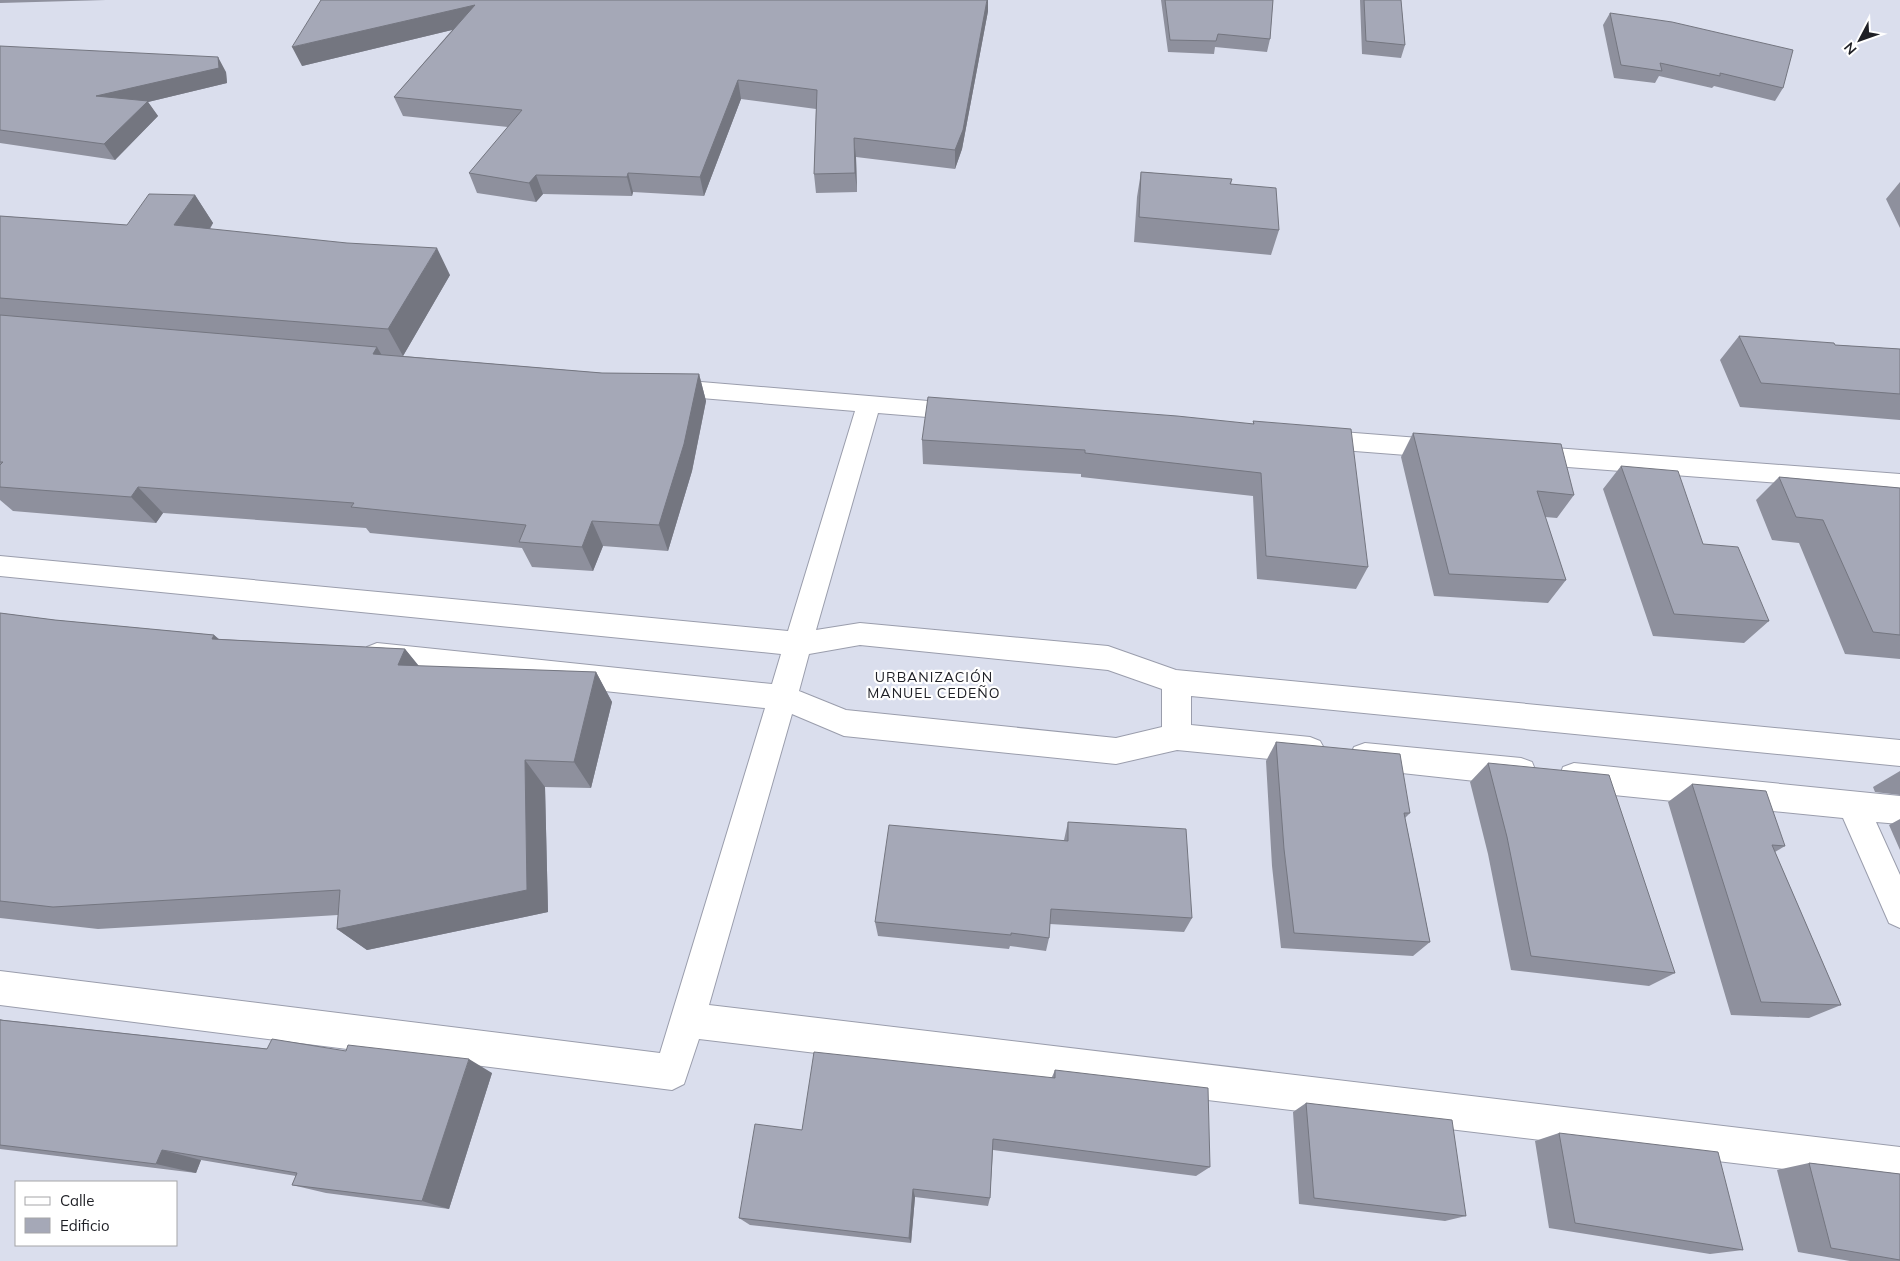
<svg xmlns="http://www.w3.org/2000/svg" width="1900" height="1261" font-family="Mulish,sans-serif">
<style>
.lines{fill:none;stroke-linecap:round;stroke-linejoin:round}
.minor-casing{stroke:#9a9dac;stroke-width:2}
.minor{fill:#fff;fill-rule:evenodd}
.wall{fill:#8e909d}
.shaded-wall{fill:#747680}
.building{fill:#a5a8b7;stroke:#747680}
.labels{text-anchor:middle;dominant-baseline:central;stroke-width:4.5;stroke-linejoin:round;paint-order:stroke}
.neighbourhood-label{font-size:14px;letter-spacing:1px;fill:#1e1f25;stroke:#fff}
</style>
<rect width="100%" height="100%" fill="#dadeed"/>
<g class="lines">
<g class="minor-casing">
<path id="minor" d="M665,379L964,404L972,406L976,412L972,418L964,420L878,413L816,630L860,623L1108,646L1176,670L1900,740V766L1191,696V725L1310,737L1320,741L1325,750L1320,759L1310,763L1177,750L1116,764L844,736L792,714L709,1005L1900,1147V1183L699,1039L684,1084L672,1090L0,1005V971L660,1053L765,708L377,667L367,663L363,655L367,647L377,643L772,684L781,654L0,576V556L788,631L855,411L665,395L657,393L653,387L657,381ZM860,645L1108,670L1162,689V727L1116,738L846,710L799,691L809,654Z
M1316,430L1445,440L1454,443L1457,449L1454,455L1445,458L1316,448L1307,445L1304,439L1307,433Z
M1528,446L1900,474V492L1528,464L1519,461L1516,455L1519,449Z
M1365,743L1521,758L1532,762L1536,772L1532,782L1521,786L1365,769L1354,765L1350,756L1354,747Z
M1574,763L1900,796V824L1876,822L1900,875V928L1889,923L1843,818L1574,791L1563,787L1559,777L1563,767Z"/>
</g>
<use href="#minor" class="minor"/>
</g>
<path class="wall" d="M0,0H106L0,3Z
M321,0L988,11L962,149L955,169L856,157L857,192L816,193L814,174L816,109L741,99L704,196L633,192L632,196L543,194L536,202L477,193L469,173L508,127L403,116L394,97L452,30L302,66Z
M1161,0H1273L1270,39L1267,52L1215,47L1214,54L1168,52Z
M1360,0H1401L1405,45L1401,58L1362,54Z
M1610,13L1783,88L1775,101L1714,86L1712,88L1659,76L1655,83L1614,78L1603,25Z
M0,46L226,72L227,83L148,102L158,116L115,160L0,143Z
M1141,172L1232,179L1231,184L1279,230L1271,255L1134,242L1137,197Z
M1900,182V228L1886,199Z
M195,195L213,223L210,229L450,275L403,356L602,373L699,374L706,401L692,471L668,551L603,546L593,571L532,567L522,548L370,533L366,528L163,513L156,523L13,511L0,500V216L127,225Z
M1739,336L1835,345L1900,349V420L1740,407L1720,360Z
M1253,421L1368,567L1356,589L1257,579L1253,496L1081,477V474L923,464L922,440L1253,424Z
M1413,433L1574,495L1557,518L1545,517L1566,580L1548,603L1434,596L1401,457Z
M1621,466L1769,621L1744,643L1653,636L1603,489Z
M1779,477L1900,488V659L1845,654L1799,543L1772,540L1756,500Z
M0,613L55,620L214,635L219,639L405,649L419,666L596,672L612,702L591,788L545,787L548,912L367,950L337,929L338,915L98,929L0,918Z
M1276,742L1410,813L1405,818L1430,942L1413,956L1281,948L1272,866L1266,761Z
M1488,763L1675,973L1649,986L1511,970L1488,854L1470,782Z
M1900,771V795L1875,792L1873,787Z
M1692,784L1785,846L1775,852L1841,1005L1809,1018L1731,1015L1668,802Z
M1900,819V850L1889,825Z
M1068,822L1192,918L1184,932L1050,924L1049,938L1046,951L1010,946L1009,949L878,936L875,922L1064,840Z
M0,1019L3,1020L492,1073L449,1209L326,1193L292,1185L296,1176L201,1160L196,1173L0,1149Z
M1055,1070L1210,1167L1196,1176L993,1150L990,1198L988,1206L915,1197L911,1243L750,1225L739,1218L802,1130L1052,1077Z
M1306,1103L1466,1216L1445,1221L1299,1204L1293,1112Z
M1559,1133L1743,1250L1710,1254L1549,1228L1535,1141Z
M1809,1163L1900,1174V1261H1850L1798,1252L1777,1170Z"/>
<path class="shaded-wall" d="M987,0H988V11L962,149L955,169V150Z
M475,5L481,23L302,66L292,47Z
M218,57L226,72L227,83L148,102L158,116L115,160L104,144L96,96Z
M738,80L741,99L704,196L700,177Z
M854,138L856,157L857,192L855,173Z
M628,173L633,192L632,196L627,177Z
M536,175L543,194L536,202L529,183Z
M195,195L213,223L194,253L174,225Z
M437,248L450,275L403,356L388,329Z
M377,347L393,374L373,354Z
M699,374L706,401L692,471L668,551L659,525Z
M138,487L163,513L156,523L131,497Z
M592,521L603,546L593,571L582,547Z
M214,635L246,665L212,639Z
M405,649L429,679L398,665Z
M596,672L612,702L591,788L574,762Z
M525,760L545,787L548,912L367,950L337,929Z
M469,1059L492,1073L449,1209L422,1201Z
M162,1150L201,1160L196,1173L156,1164Z
M913,1189L915,1197L911,1243L909,1238Z"/>
<path class="building" d="M321,0H987L963,130L955,150L854,138L855,173L814,174L817,90L738,80L700,177L628,173L627,177L536,175L529,183L469,173L522,110L394,97L475,5L292,47Z
M1165,0H1273L1270,39L1218,34L1216,41L1170,40Z
M1364,0H1401L1405,45L1366,41Z
M1610,13L1672,22L1793,50L1783,88L1720,73V76L1660,63L1662,71L1621,65Z
M0,46L218,57L219,68L96,96L148,101L104,144L0,130Z
M1141,172L1232,179L1230,184L1276,188L1279,230L1139,217Z
M149,194L195,195L174,225L347,243L437,248L388,329L0,298V216L127,225Z
M0,315L377,347L373,354L602,373L699,374L684,444L659,525L592,521L582,547L519,542L526,525L351,507L354,503L138,487L131,497L0,487V465L3,462H0Z
M1739,336L1834,343L1835,345L1900,349V394L1761,383Z
M928,397L1177,416L1254,424L1253,421L1351,429L1368,567L1266,556L1261,473L1085,453V450L922,440Z
M1413,433L1561,444L1574,495L1537,491L1566,580L1449,574Z
M1621,466L1678,471L1703,544L1738,547L1769,621L1674,614Z
M1779,477L1900,488V635L1873,632L1823,520L1796,517Z
M0,613L55,620L214,635L212,639L405,649L398,665L596,672L574,762L525,760L527,890L337,929L340,890L53,907L0,901Z
M1276,742L1400,754L1410,813H1404L1430,942L1294,933L1284,849Z
M1488,763L1609,775L1675,973L1531,956L1507,837Z
M1692,784L1766,791L1785,846L1772,845L1841,1005L1761,1002Z
M1068,822L1186,829L1192,918L1051,909L1049,938L1011,933V935L875,922L889,825L1068,841Z
M0,1020L267,1049L272,1039L346,1051L348,1045L469,1059L422,1201L292,1185L297,1173L162,1150L156,1164L0,1145Z
M814,1052L1055,1078V1070L1208,1088L1210,1167L993,1139L990,1198L913,1189L909,1238L739,1218L755,1124L802,1130Z
M1306,1103L1452,1120L1466,1216L1314,1198Z
M1559,1133L1718,1152L1743,1250L1575,1223Z
M1809,1163L1900,1174V1260L1831,1248Z"/>
<g class="labels">
<g class="neighbourhood-label">
<text x="934" y="677">URBANIZACIÓN<tspan x="934" dy="16">MANUEL CEDEÑO</tspan></text>
</g>
</g>
<rect x="15" y="1181" width="162" height="65" fill="#ffffff" stroke="#a5a5a8"/>
<rect x="25" y="1197" width="25" height="8" fill="#ffffff" stroke="#a5a5a8"/>
<text x="60" y="1206" font-size="15" fill="#1e1f25">Calle</text>
<rect x="25" y="1218" width="25" height="15" fill="#a5a8b7" stroke="#a5a5a8"/>
<text x="60" y="1231" font-size="15" fill="#1e1f25">Edificio</text>
<g transform="translate(1860 40) rotate(229)" stroke="#ffffff" stroke-width="4" paint-order="stroke">
<path d="M0-4L9 19L0 12L-9 19Z" fill="#1e1f25"/>
<text y="-8" font-size="14" font-weight="bold" text-anchor="middle" fill="#1e1f25">N</text>
</g>
</svg>
